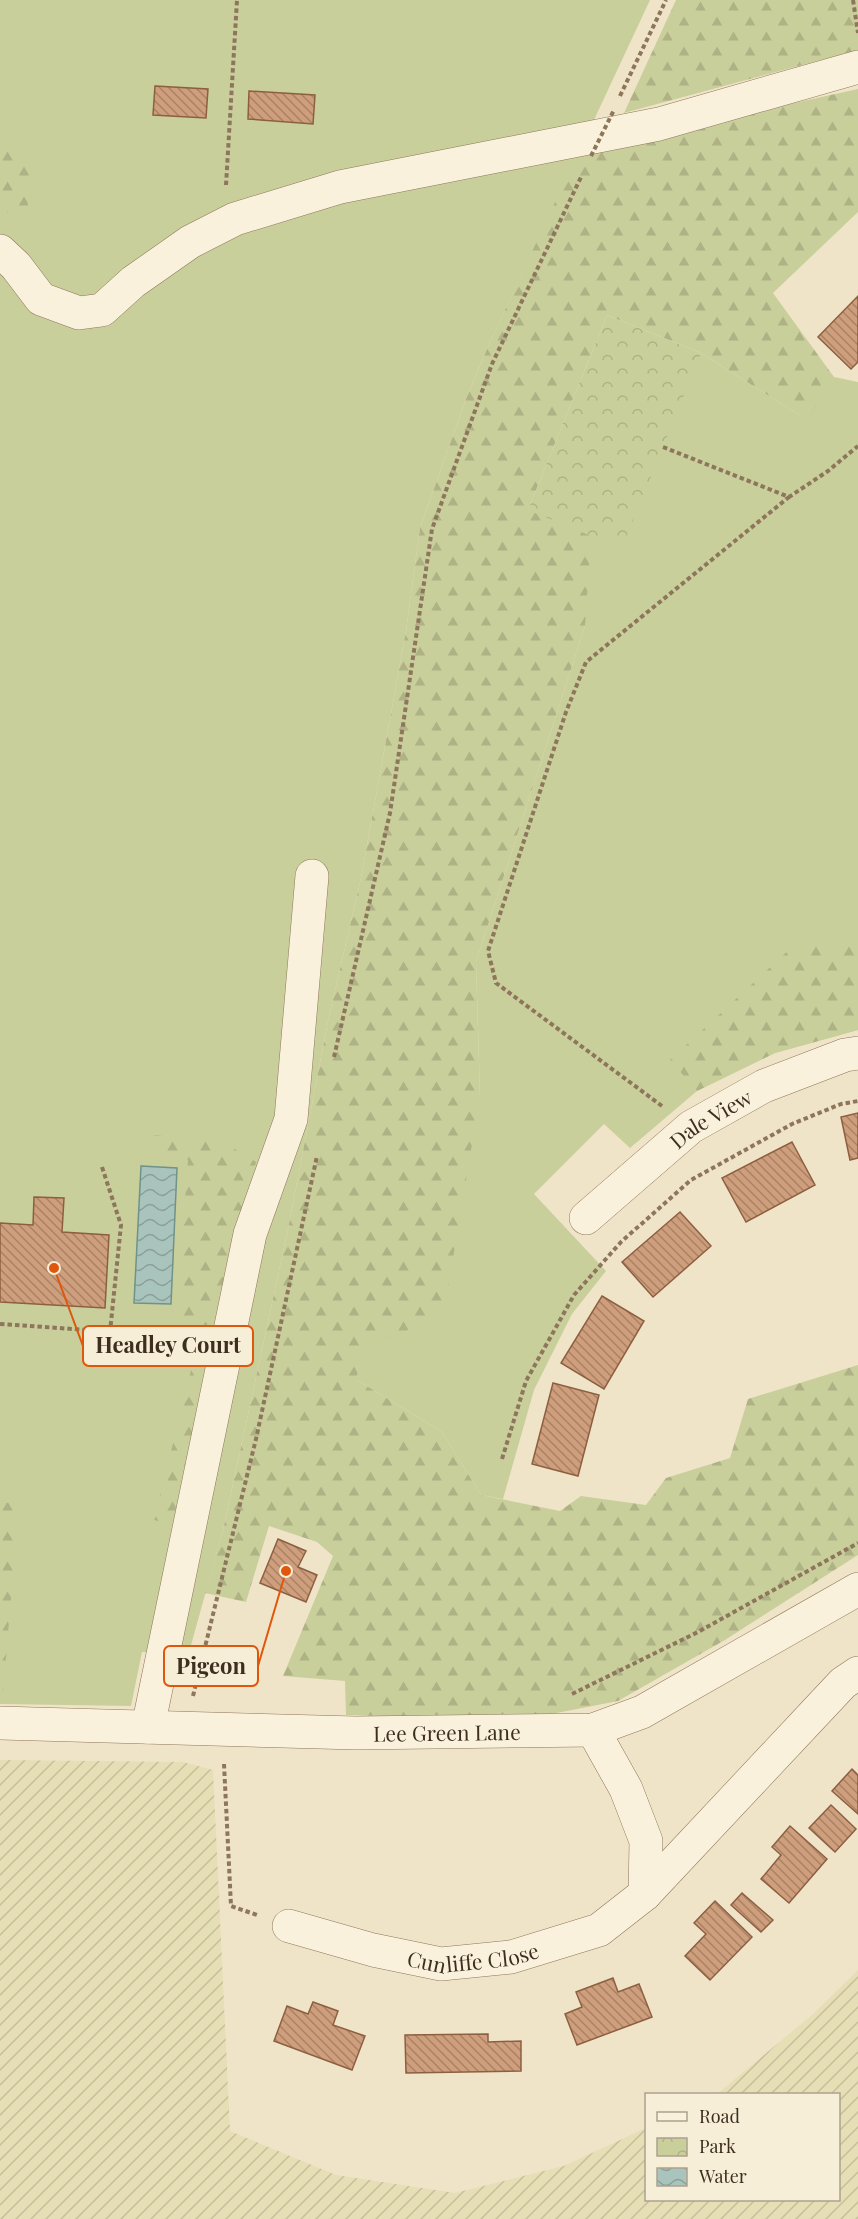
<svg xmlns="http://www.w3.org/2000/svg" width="858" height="2219" font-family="'Playfair Display',serif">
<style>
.farmland{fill:url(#farmland-furrows)}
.green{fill:#c9cf9b}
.forest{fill:url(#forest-firs)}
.park{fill:url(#park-crowns)}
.water{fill:url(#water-waves);stroke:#6f938a;stroke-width:1.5}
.building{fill:url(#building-back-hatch);stroke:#8d5f41;stroke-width:1.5}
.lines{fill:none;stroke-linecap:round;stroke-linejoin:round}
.minor-casing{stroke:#8d765c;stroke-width:34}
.path{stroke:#8d765c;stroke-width:4;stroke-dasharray:4.5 3;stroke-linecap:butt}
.minor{stroke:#faf1dc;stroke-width:33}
.path-bridge{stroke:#8d765c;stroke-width:4;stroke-dasharray:4.5 3;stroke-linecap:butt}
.labels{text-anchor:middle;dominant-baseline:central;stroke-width:4.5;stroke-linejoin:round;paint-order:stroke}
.street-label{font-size:21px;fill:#3d2e20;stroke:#f7eed8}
.leader{fill:none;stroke:#df570d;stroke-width:2}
.callout-dot{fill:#df570d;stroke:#f7eed8;stroke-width:2}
.callout{fill:#f7eed8;stroke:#df570d;stroke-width:2}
.callout-label{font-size:22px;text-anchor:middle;font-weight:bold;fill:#3d2e20}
</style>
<defs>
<pattern id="farmland-furrows" width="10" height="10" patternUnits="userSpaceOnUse" patternTransform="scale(1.5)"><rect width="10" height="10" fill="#e6deb5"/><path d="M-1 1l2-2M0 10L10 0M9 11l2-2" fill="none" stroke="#c6bf9b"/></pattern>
<pattern id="forest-firs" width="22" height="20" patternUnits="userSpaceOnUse" patternTransform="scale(1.5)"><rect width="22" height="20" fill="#c9cf9b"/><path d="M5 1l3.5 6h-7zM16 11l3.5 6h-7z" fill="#aeb285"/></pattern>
<pattern id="park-crowns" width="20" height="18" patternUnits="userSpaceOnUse" patternTransform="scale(1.5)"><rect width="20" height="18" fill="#c9cf9b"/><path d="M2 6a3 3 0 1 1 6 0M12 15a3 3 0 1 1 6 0" fill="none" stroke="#aeb285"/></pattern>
<pattern id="water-waves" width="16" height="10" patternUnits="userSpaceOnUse" patternTransform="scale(1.5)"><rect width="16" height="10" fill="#a9c4bc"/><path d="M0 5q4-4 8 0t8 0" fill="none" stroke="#8ba098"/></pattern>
<pattern id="building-back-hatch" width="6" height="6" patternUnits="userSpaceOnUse" patternTransform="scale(1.5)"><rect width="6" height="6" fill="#cf9f7d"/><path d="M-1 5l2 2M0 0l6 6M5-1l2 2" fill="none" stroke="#a98266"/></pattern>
</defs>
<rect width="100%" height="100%" fill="#f0e4c8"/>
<path class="farmland" d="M0,1760L183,1762L213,1770L230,2131L336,2175L455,2193L564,2166L646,2128V2200H838V2094H717L812,2015L858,1970V2219H0Z"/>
<path class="green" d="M0,0H650L487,349L466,399L420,528L406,631L361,878L328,1021L288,1229L223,1530L188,1656L142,1652L131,1706L0,1704Z
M701,353L799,415L834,377L858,382V1030L775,1053L697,1091L630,1148L604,1124L534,1194L606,1271L572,1314L534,1390L503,1499L481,1495L442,1432L357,1380L358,1347L480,1096L476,962L585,626L528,510Z"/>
<path class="forest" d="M676,0H858V50L624,113Z
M858,89V212L773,293L834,377L806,423L799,415L701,353L607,315L528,510L591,536L585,626L476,962L480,1096L443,1318L359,1347L357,1380L442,1432L481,1495L560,1511L581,1496L646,1505L666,1478L730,1458L748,1399L858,1365V1555L725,1640L618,1701L521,1720L346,1715L345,1681L283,1676L333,1556L317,1542L269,1526L246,1602L205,1593L223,1530L288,1229L328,1021L361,878L406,631L420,528L466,399L487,349L579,150Z
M0,138L31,151L27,219L0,210Z
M858,946V1030L775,1053L697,1091L670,1060L792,947Z
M154,1135L218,1139L256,1162L172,1524L154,1520L202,1326L176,1320L188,1160L156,1154Z
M0,1502L19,1504L2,1704H0Z"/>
<path class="park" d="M607,315L701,353L622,548L528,510Z"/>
<path class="water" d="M141,1166L177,1168L171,1304L134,1303Z"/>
<path class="building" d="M155,86L208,89L206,118L153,115Z
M249,91L315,95L313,124L248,119Z
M858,296V362L851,369L818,337Z
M858,1113V1158L850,1160L841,1117Z
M792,1142L815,1185L746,1222L722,1178Z
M34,1197L64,1198L62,1232L109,1235L105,1308L0,1302V1223L33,1225Z
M680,1212L711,1246L653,1297L622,1262Z
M602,1296L644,1321L604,1389L561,1363Z
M553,1383L599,1395L578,1476L532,1464Z
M278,1539L306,1551L298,1567L317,1575L306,1602L260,1583Z
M852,1769L858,1775V1814L832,1791Z
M831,1805L856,1829L835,1852L809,1828Z
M790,1826L827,1859L789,1903L761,1879L781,1855L772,1847Z
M742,1893L773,1920L761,1932L731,1905Z
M715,1901L752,1937L710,1980L685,1956L706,1934L694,1923Z
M613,1978L618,1992L639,1984L652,2017L577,2045L565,2014L582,2007L576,1992Z
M313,2002L338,2011L333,2025L365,2036L352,2070L274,2041L287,2006L308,2014Z
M488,2034V2042L521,2041V2071L406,2073L405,2035Z"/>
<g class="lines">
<g class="minor-casing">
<g id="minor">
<path d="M0,251L16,266L41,299L79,313L102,310L133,282L190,242L235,219L340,187L659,124L858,67"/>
<path id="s1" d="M586,1218L691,1127L764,1086L845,1055L858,1053"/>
<path id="s2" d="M0,1723L356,1733L593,1730L642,1712L858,1589"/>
<path d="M148,1727L250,1234L291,1119L312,876"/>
<path d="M645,1894L843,1683L858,1673"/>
<path id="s3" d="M289,1926L373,1950L441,1964L511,1957L599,1930L645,1894L646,1841L626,1789L593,1730"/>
</g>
</g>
<path class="path" d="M853,0L858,33
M620,96L666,0
M226,185L237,0
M663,447L789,497L828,471L858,446
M334,1057L390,813L432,529L492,364L582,175
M662,1106L496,983L488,951L566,712L586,662L789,497
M102,1167L121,1225L110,1332
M0,1324L190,1337
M502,1459L526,1381L574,1295L621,1242L691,1180L792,1124L841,1104L858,1101
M572,1694L698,1632L858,1543
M193,1696L256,1439L317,1156
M224,1764L231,1906L257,1915"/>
<use href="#minor" class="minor"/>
<path class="path-bridge" d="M591,156L614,110"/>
</g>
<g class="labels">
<g class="street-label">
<text stroke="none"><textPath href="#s1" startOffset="160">Dale View</textPath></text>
<text stroke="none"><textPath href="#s2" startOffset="447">Lee Green Lane</textPath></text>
<text stroke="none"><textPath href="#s3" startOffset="189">Cunliffe Close</textPath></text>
</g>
</g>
<path class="leader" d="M54 1268L83 1346M286 1571L258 1666"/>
<g class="callout-dot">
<circle cx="54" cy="1268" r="6"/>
<circle cx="286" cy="1571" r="6"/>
</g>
<g class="callout">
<rect x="83" y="1326" width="170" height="40" rx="6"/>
<rect x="164" y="1646" width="94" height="40" rx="6"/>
</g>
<g class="callout-label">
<text x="168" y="1353">Headley Court</text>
<text x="211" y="1674">Pigeon</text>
</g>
<rect x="645" y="2093" width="195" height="108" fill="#f7eed8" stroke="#ada18e" stroke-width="1.5"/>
<rect x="657" y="2112" width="30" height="9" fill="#faf1dc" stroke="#ada18e" stroke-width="1.5"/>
<text x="699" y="2123" font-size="18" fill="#3d2e20">Road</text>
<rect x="657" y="2138" width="30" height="18" fill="url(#park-crowns)" stroke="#ada18e" stroke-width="1.5"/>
<text x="699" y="2153" font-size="18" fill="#3d2e20">Park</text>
<rect x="657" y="2168" width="30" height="18" fill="url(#water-waves)" stroke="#ada18e" stroke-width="1.5"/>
<text x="699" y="2183" font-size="18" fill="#3d2e20">Water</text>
</svg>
